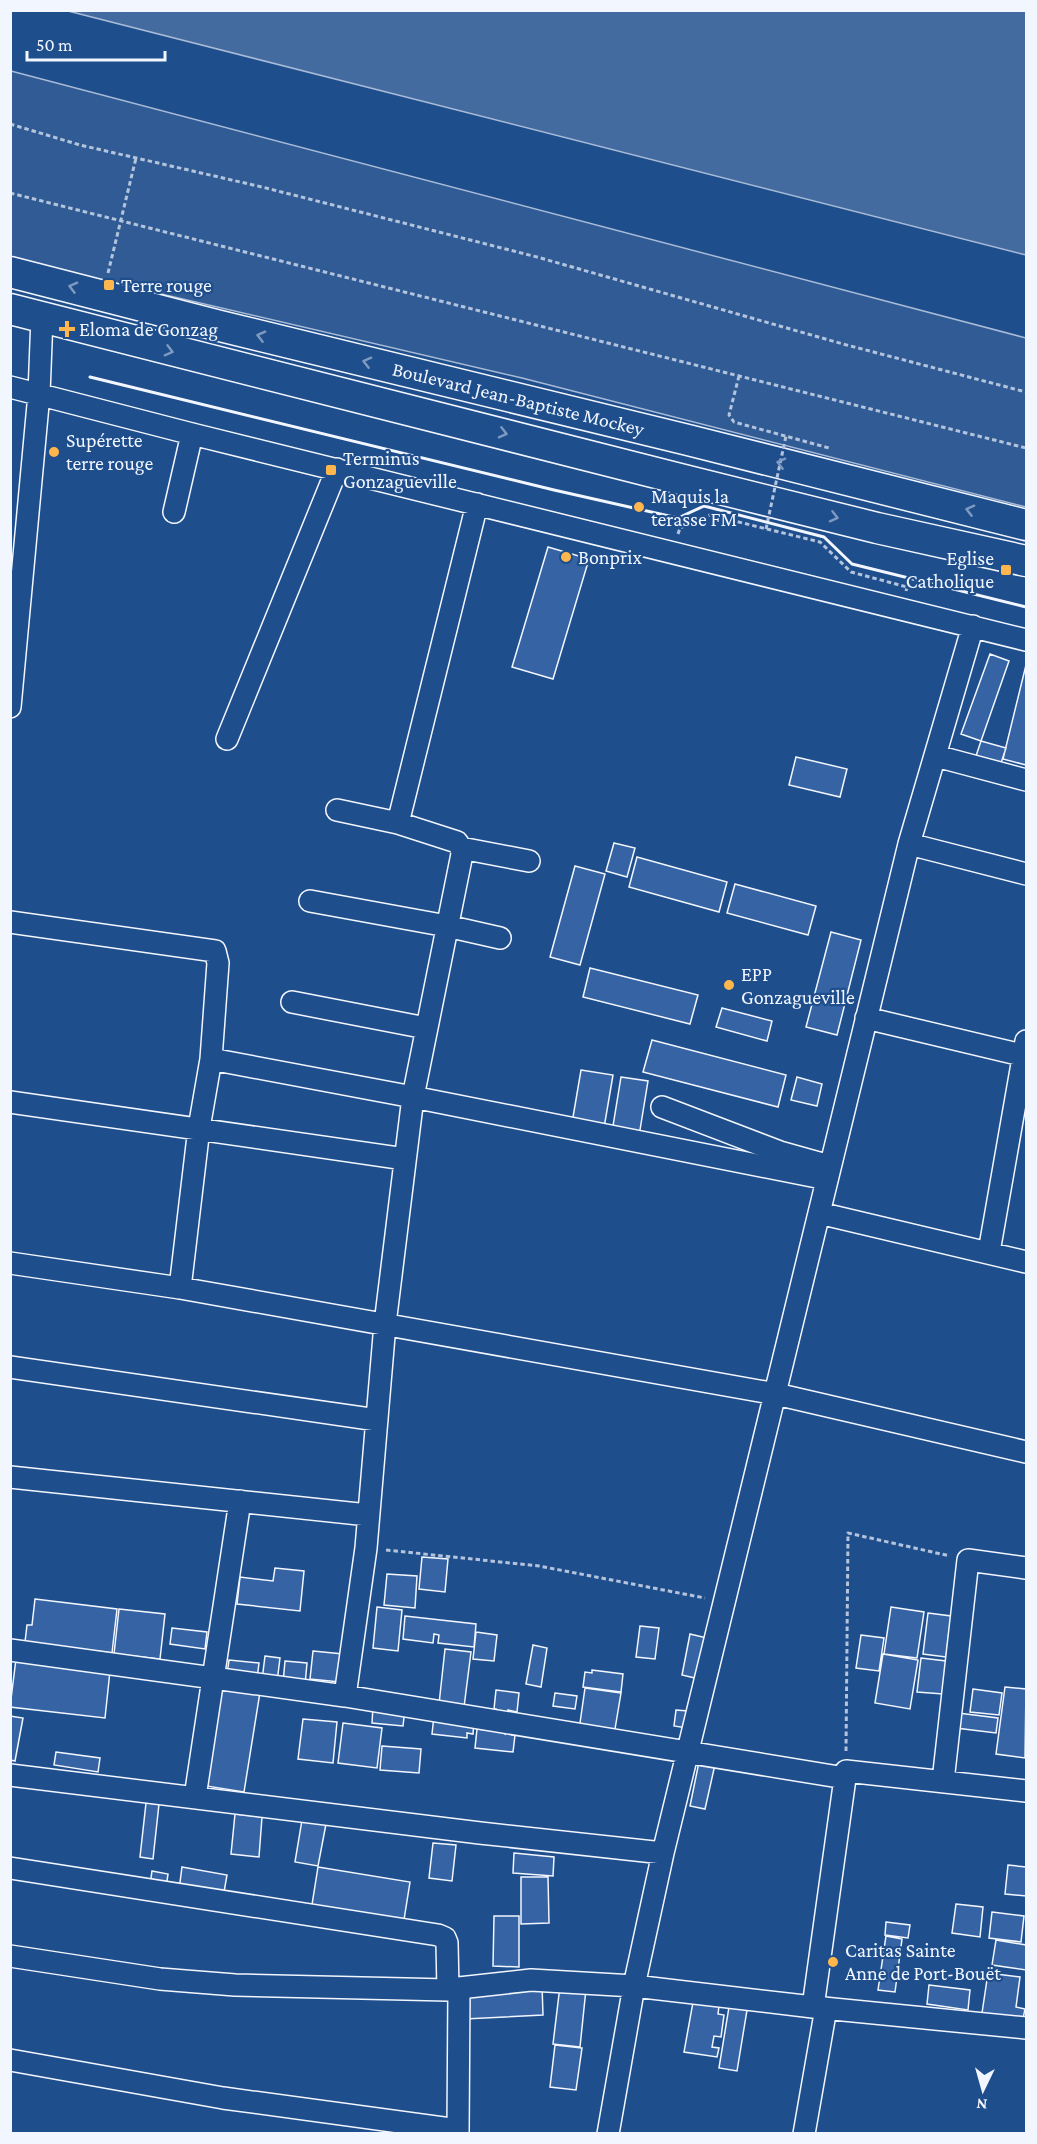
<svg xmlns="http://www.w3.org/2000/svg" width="1037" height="2144" font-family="'Crimson Pro',serif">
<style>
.green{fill:#305b95;stroke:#a8bbd7;stroke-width:1.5}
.water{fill:#446ba0;stroke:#a8bbd7;stroke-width:1.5}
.building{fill:#3563a3;stroke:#f2f6ff;stroke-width:1.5}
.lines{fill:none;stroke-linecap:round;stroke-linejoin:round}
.minor-casing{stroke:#f2f6ff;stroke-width:24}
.highway-casing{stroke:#f2f6ff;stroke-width:33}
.path{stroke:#b3c4dc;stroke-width:3;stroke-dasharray:4.5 3;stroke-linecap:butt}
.minor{stroke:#1f4e8c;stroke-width:21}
.highway{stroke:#1f4e8c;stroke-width:30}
.path-bridge{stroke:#b3c4dc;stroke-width:3;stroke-dasharray:4.5 3;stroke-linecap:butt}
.wall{stroke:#f2f6ff;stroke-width:3}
.oneway{stroke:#7e9ac0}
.poi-dot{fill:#ffb74d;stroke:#1f4e8c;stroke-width:2}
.labels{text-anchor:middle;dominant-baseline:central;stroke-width:4.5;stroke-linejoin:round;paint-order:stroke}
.poi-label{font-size:20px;fill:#f2f6ff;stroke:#1f4e8c;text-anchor:start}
.street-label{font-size:20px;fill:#f2f6ff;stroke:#1f4e8c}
</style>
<rect width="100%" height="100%" fill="#1f4e8c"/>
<path class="green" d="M11,71L1026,338V507L522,378L11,259Z"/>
<path class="water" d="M68,11H1026V255Z"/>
<path class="building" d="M548,547L589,559L553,679L512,667Z
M990,654L1009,661L981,741L961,734Z
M1026,665V765L1003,759Z
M981,741L1006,748L1000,766L975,759Z
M796,757L847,769L840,797L789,785Z
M614,843L635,848L627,877L606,871Z
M637,857L727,882L719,912L629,887Z
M575,866L605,874L580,965L550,957Z
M735,884L816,906L808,935L727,913Z
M831,932L861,940L837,1035L806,1027Z
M590,968L698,995L690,1024L583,997Z
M722,1008L772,1021L767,1041L716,1027Z
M652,1040L786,1075L778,1107L643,1072Z
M581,1070L613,1075L604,1128L572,1123Z
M621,1077L648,1081L639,1136L612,1132Z
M797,1077L822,1084L817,1106L791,1100Z
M422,1557L448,1559L445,1592L419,1589Z
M275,1568L304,1571L300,1611L237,1604L240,1577L273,1581Z
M387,1574L417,1576L415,1608L384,1605Z
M35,1599L117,1609L112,1653L25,1642L27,1625H32Z
M377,1607L402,1610L398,1651L373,1648Z
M891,1607L924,1612L917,1658L884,1654Z
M119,1609L165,1614L160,1659L114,1654Z
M928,1613L951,1616L946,1657L923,1654Z
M405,1616L476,1624L474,1647L438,1643L439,1635L434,1634L433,1643L403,1639Z
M640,1626L659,1628L655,1659L636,1657Z
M172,1628L207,1632L205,1649L170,1644Z
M476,1632L497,1635L494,1661L473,1659Z
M690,1634L707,1638L699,1679L682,1675Z
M861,1635L884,1638L879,1671L856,1668Z
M533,1645L547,1648L541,1687L526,1684Z
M445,1649L471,1652L464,1707L439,1704Z
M313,1651L343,1654L340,1682L310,1679Z
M883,1654L918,1660L910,1709L875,1703Z
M265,1656L280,1658L277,1682L262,1680Z
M921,1658L946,1661L943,1694L917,1692Z
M16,1659L110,1671L105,1718L10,1707Z
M229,1660L259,1663L257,1679L227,1675Z
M285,1661L307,1663L305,1685L283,1683Z
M592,1670L623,1674L621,1692L583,1687L585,1672L592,1673Z
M216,1685L260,1692L244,1792L200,1785Z
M1005,1687L1026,1689L1025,1758L996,1754Z
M585,1688L621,1693L614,1735L579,1730Z
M973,1689L1002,1693L999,1715L970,1712Z
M496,1690L519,1693L517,1712L508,1710V1715L495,1713L496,1709H494Z
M555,1693L577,1696L575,1709L553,1706Z
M373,1706L405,1709L403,1726L372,1723Z
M676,1710L688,1711L686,1728L674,1726Z
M958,1713L998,1718L996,1733L956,1728Z
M10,1716L23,1718L15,1761L10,1760Z
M434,1716L474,1720L473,1734L467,1733V1738L432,1734Z
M303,1719L337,1722L333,1763L298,1759Z
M343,1723L382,1728L377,1768L338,1763Z
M477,1729L503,1732L505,1734L506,1729L512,1730V1735H515L513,1752L475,1748Z
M382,1746L421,1749L419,1773L380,1770Z
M56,1752L100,1758L98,1772L54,1765Z
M700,1757L716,1760L705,1809L690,1806Z
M146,1803L159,1804L153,1859L140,1857Z
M235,1814L262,1817L259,1857L231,1854Z
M302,1820L326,1824L318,1866L295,1862Z
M433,1843L456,1845L452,1881L429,1878Z
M514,1853L554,1857L553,1876L513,1873Z
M1008,1865L1026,1867V1896L1005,1894Z
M182,1867L227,1875L223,1898L179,1890Z
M318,1867L410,1882L403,1926L311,1911Z
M152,1871L168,1874L166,1888L150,1885Z
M521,1877H548L549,1923L521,1924Z
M956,1904L983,1907L980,1937L952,1933Z
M992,1912L1024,1916L1021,1942L989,1938Z
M494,1916H519V1967L493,1966Z
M886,1922L910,1925L908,1938L885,1935Z
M886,1936L902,1939L895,1992L878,1990Z
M996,1940L1026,1945V1970L992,1965Z
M988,1973L1020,1977L1016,2007L1025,2009L1023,2019L982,2013Z
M542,1985L543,2015L465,2019L463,1989Z
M929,1985L970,1990L968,2010L927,2004Z
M560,1986L586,1989L580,2047L553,2044Z
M693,2002L719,2006L718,2014L724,2015L721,2037L714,2036L712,2047L719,2048L717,2057L684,2052Z
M729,2007L747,2010L737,2071L719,2068Z
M555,2045L582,2048L576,2090L550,2087Z"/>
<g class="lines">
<g class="minor-casing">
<path id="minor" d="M10,387L192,434L1026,640
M174,512L192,434
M10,707L39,394L42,317
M227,739L337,469
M936,756L1026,780
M337,810L398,823L457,842L461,848L462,854L413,1097L385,1324L366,1548L345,1696
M398,823L477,504
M909,844L1026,874
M461,848L529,861
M310,901L447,926L500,938
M10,922L215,951L218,963L211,1059L199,1128L180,1288
M292,1002L426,1028
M866,1018L1026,1056
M211,1059L413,1097L827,1179
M10,1102L405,1159
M662,1107L780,1152L830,1166
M819,1213L1026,1262
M989,1252L1026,1041
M10,1263L180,1288L776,1394L1026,1452
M10,1367L377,1420
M10,1477L368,1515
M10,1650L345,1696L845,1778
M10,1775L480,1833L663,1853
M943,1781L968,1560L1026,1568
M195,1797L240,1501
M10,1868L438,1935L445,1938L447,1943L448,1990
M10,1956L160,1979L235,1985L448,1990L459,1988L458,2134
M459,1988L531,1980L634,1986L813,2007L1026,2028
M813,2007L846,1771L1026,1791
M10,2060L223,2098L458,2130
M608,2134L634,1986L663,1853L909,844L973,626
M804,2134L826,2008"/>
</g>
<g class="highway-casing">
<g id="highway">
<path id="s1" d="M10,272L220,326L688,440L1026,525"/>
<path d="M10,309L680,479L877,528L1026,561"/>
</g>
</g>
<path class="path" d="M10,124L80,145L262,187L537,257L843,344L1026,392
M10,193L1026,448
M108,273L136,158
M739,376L729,415L734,422L829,448
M678,534L680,528L710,515L820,542L851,572L907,587L906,591
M386,1550L539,1566L705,1598
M846,1751L848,1533L950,1556"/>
<use href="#minor" class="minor"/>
<use href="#highway" class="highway"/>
<path class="path-bridge" d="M766,529L786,436"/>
<path class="wall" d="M90,377L554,490L678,518L704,506L824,537L852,564L1026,607"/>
</g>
<defs><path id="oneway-chevron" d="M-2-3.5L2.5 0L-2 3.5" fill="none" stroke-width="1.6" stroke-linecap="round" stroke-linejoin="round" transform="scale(1.5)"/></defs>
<g class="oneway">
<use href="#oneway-chevron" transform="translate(73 287) rotate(-165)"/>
<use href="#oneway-chevron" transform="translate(261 336) rotate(-166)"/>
<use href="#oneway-chevron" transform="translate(169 351) rotate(15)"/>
<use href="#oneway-chevron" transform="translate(367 362) rotate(-166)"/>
<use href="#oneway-chevron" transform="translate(503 433) rotate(14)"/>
<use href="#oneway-chevron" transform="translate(781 463) rotate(-166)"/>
<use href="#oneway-chevron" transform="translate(970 510) rotate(-166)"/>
<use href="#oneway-chevron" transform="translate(834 517) rotate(14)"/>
</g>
<g class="poi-dot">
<rect x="103" y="279" width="12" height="12" rx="3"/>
<path d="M64 320h6v6h6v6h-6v6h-6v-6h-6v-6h6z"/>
<circle cx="54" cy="452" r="6"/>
<rect x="325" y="464" width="12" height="12" rx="3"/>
<circle cx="639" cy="507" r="6"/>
<circle cx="566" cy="557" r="6"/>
<rect x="1000" y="564" width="12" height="12" rx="3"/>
<circle cx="729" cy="985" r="6"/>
<circle cx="833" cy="1962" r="6"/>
</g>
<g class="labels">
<g class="poi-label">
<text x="121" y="285">Terre rouge</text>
<text x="79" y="329">Eloma de Gonzag</text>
<text x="66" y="440">Supérette<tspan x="66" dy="23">terre rouge</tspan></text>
<text x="343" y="458">Terminus<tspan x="343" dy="23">Gonzagueville</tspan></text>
<text x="651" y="496">Maquis la<tspan x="651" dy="23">terasse FM</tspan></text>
<text x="578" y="557">Bonprix</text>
<text x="994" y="558" text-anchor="end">Eglise<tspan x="994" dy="23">Catholique</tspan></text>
<text x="741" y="974">EPP<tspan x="741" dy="23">Gonzagueville</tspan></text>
<text x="845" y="1950">Caritas Sainte<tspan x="845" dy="23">Anne de Port-Bouët</tspan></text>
</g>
<g class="street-label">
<text stroke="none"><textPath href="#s1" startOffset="524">Boulevard Jean-Baptiste Mockey</textPath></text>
</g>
</g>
<rect width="1037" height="2144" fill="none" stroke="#f2f6ff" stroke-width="24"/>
<g transform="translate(983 2090) rotate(185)" stroke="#1f4e8c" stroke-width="4.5" paint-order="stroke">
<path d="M0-4.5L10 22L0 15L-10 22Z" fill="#f2f6ff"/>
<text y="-9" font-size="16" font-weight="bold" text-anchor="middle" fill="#f2f6ff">N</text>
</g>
<path d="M27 51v9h138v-9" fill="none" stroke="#f2f6ff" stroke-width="3"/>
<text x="36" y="51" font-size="18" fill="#f2f6ff" stroke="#1f4e8c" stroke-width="4.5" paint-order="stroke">50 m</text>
</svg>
